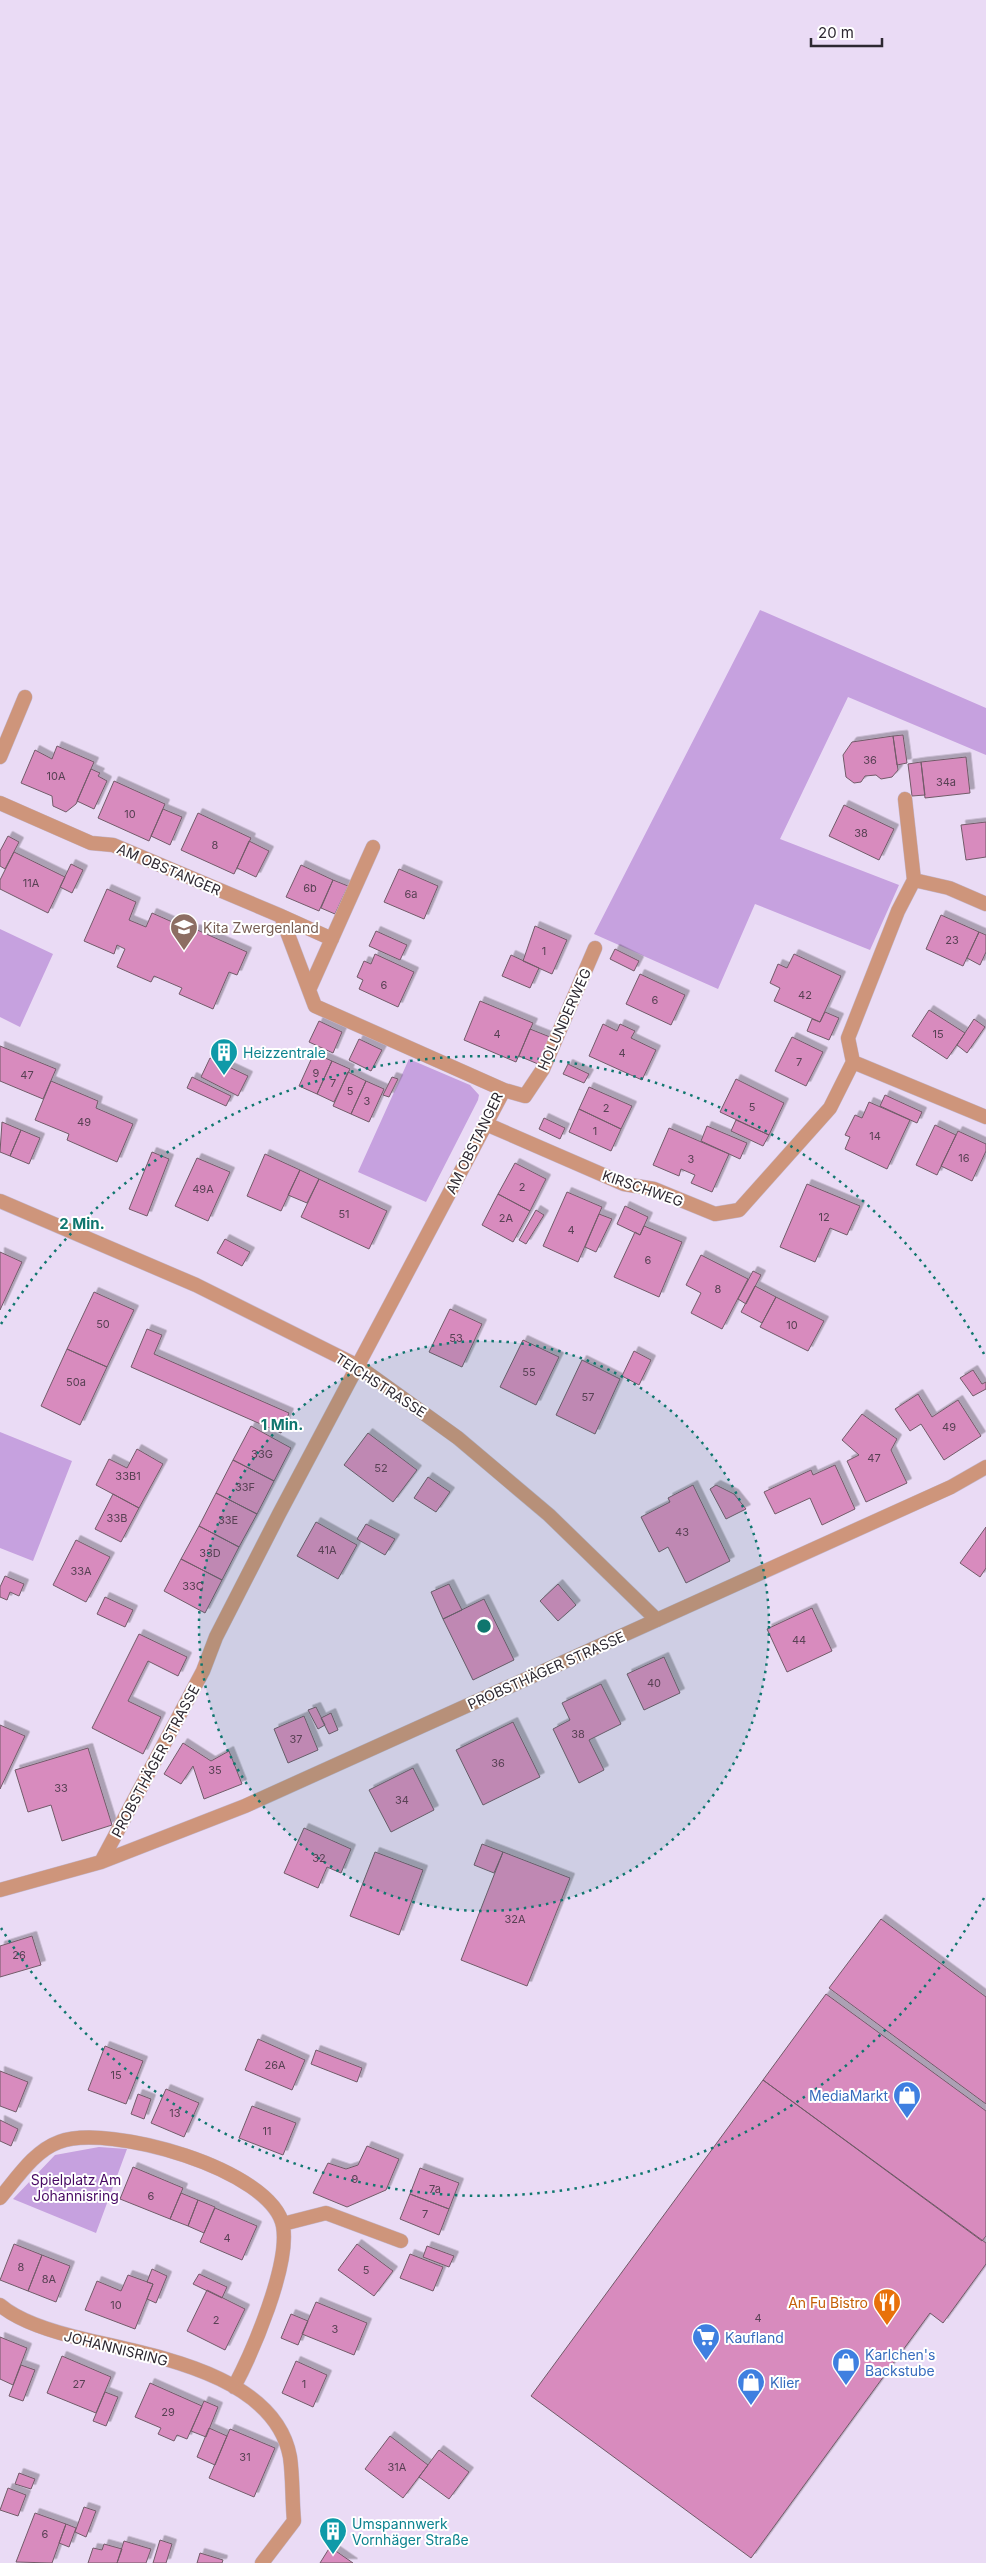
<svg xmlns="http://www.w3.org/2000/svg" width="986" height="2563" font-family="Inter,sans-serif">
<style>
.green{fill:#c6a1df}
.building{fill:#d88bbe;stroke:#725b69;filter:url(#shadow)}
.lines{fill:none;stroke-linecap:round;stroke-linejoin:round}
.minor-casing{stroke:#c4b7ce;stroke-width:15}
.minor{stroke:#ce957b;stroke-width:14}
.ring{fill:none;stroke:#0f766e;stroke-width:2.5;stroke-dasharray:2.5 5}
.labels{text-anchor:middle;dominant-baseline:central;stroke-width:4;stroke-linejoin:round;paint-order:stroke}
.number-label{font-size:11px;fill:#584154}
.street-label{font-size:14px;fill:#2d2831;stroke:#fff}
.education-label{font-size:14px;fill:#785e54;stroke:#fff;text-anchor:start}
.culture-label{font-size:14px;fill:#0d838f;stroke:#fff;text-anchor:start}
.shop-label{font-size:14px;fill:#366cbe;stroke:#fff;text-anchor:start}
.park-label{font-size:14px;fill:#470863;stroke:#fff}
.food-label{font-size:14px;fill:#c56008;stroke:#fff;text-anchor:end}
.centre{fill:#0f766e;stroke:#fff;stroke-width:2.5}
.ring-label{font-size:15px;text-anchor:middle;font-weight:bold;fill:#0f766e;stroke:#fff;stroke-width:4;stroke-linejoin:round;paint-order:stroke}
</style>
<defs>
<filter id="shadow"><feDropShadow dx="4.5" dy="-4.5" stdDeviation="0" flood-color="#0004"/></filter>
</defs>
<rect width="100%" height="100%" fill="#eadbf5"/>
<path class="green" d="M760,610L986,708V755L848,697L780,839L899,885L870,950L755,904L718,989L594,934Z
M0,929L53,954L20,1027L0,1017Z
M409,1059L470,1085L479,1095L478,1100L426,1202L358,1172Z
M0,1432L72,1461L33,1561L0,1548Z
M99,2147L127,2149L96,2233L13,2199L55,2155Z"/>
<path class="building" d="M903,735L907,763L897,765L893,736Z
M893,736L898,770L892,777L881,779L876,775L865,776L861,782L854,783L846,777L843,755L852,742Z
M57,746L94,762L76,804L66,812L53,806L52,796L21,783L35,750L52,759Z
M966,757L970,793L925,798L921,762Z
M921,762L925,795L912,796L908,764Z
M91,769L100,773L98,776L107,781L94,809L77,801Z
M114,781L165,804L149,841L98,818Z
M844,805L894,829L879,860L829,836Z
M163,809L182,817L170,845L151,836Z
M198,813L251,838L234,874L181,850Z
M986,822V857L966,860L961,825Z
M8,836L19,842L5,869L0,866V851Z
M249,841L269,851L256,877L237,868Z
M14,852L65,877L48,913L0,889V880Z
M71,864L83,870L72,893L60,887Z
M301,865L333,880L319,911L286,897Z
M399,869L438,886L424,919L384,902Z
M333,880L348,886L335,914L321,908Z
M107,889L136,902L129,920L146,927L152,913L186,928L181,940L189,943L195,929L247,952L237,975L229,972L213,1009L179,994L182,988L154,976L151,982L117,967L125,949L117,945L114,954L84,941Z
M941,915L979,932L963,966L926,949Z
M535,926L567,940L552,974L523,961Z
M376,931L407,945L400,960L369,946Z
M979,932L986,935V952L980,965L967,958Z
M615,949L639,961L634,971L610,959Z
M375,954L414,972L398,1007L359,989L363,980L357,977L364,961L371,964Z
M794,954L841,976L820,1022L774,1001L780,988L770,983L778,964L787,968Z
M511,955L539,968L530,988L502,976Z
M640,974L685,995L671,1025L626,1004Z
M480,1001L533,1023L516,1062L464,1040Z
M929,1010L965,1033L947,1059L912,1036Z
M825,1012L839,1018L829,1040L807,1031L812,1019L820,1022Z
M974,1019L985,1027L967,1053L957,1045Z
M319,1021L342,1032L333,1053L309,1042Z
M603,1024L617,1031L620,1024L635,1031L631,1038L656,1050L642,1080L589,1056Z
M530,1029L550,1037L538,1064L519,1056Z
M792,1037L823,1052L806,1086L775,1071Z
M359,1039L382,1050L371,1071L349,1060Z
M0,1046L56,1069L43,1099L0,1081Z
M314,1053L332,1061L317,1094L299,1086Z
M210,1058L248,1076L238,1096L201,1077Z
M332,1061L350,1069L334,1102L317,1094Z
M568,1064L589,1074L584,1083L563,1074Z
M348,1072L366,1081L351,1114L333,1106Z
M192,1077L231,1096L226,1106L187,1088Z
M392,1077L398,1079L389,1097L383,1095Z
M736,1079L784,1103L769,1135L720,1112Z
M51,1081L98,1101L96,1108L133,1124L117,1162L67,1140L69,1134L35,1120Z
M366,1081L384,1089L369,1122L351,1114Z
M589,1087L632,1106L621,1129L579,1109Z
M885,1095L922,1112L917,1123L880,1106Z
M869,1102L910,1120L887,1169L845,1149L850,1137L845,1135L855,1115L862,1118Z
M579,1109L621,1129L611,1151L569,1132Z
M544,1118L565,1128L560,1139L539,1129Z
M736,1120L769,1135L763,1146L731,1131Z
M2,1122L21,1130L10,1156L0,1152Z
M935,1125L956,1135L937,1175L916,1165Z
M707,1126L747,1143L740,1159L701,1141Z
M669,1128L729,1154L712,1192L691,1183L695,1175L681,1169L679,1176L653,1165Z
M21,1130L40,1138L29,1164L10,1156Z
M958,1131L986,1144V1151L972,1181L941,1166Z
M152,1152L169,1159L147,1216L129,1209Z
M265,1154L300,1170L281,1211L247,1196Z
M197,1158L230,1172L208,1221L175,1206Z
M515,1163L546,1179L530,1211L498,1194Z
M300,1170L319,1179L307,1203L288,1195Z
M319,1179L387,1211L369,1249L301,1217Z
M807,1184L860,1206L847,1235L830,1228L815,1262L780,1247Z
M567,1192L602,1207L578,1262L543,1246Z
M498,1194L530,1211L513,1242L482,1225Z
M625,1206L648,1217L640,1235L617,1224Z
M536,1210L544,1215L526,1244L519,1240Z
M599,1214L612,1219L596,1252L585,1247Z
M644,1226L682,1242L659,1297L614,1277L635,1232L640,1235Z
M225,1239L250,1252L242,1266L217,1253Z
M0,1252L22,1262L0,1310Z
M701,1255L748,1279L722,1329L691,1313L701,1293L686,1285Z
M753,1271L761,1275L746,1304L738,1299Z
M755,1286L776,1297L762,1323L741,1312Z
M94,1292L134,1310L107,1367L67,1349Z
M776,1297L824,1321L808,1351L760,1327Z
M450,1309L482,1324L462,1367L429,1352Z
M147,1329L162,1335L154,1354L289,1413L281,1433L131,1367Z
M523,1340L559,1357L536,1405L500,1387Z
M67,1349L107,1367L80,1425L41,1406Z
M634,1351L651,1360L639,1385L622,1376Z
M582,1360L620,1379L595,1434L556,1415Z
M973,1370L982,1384L986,1382V1389L973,1396L960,1378Z
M918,1394L932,1417L958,1400L981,1436L944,1460L921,1424L910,1431L895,1409Z
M862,1414L897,1439L891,1450L907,1483L866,1502L847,1461L859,1455L842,1440Z
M251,1426L291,1448L274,1481L233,1460Z
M368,1433L417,1470L393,1502L344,1465Z
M137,1449L163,1464L139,1508L96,1485L109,1459L127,1468Z
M233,1460L274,1481L257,1514L216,1493Z
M835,1465L855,1509L822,1525L810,1498L775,1514L764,1492L811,1470L813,1475Z
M428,1477L450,1492L436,1512L414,1498Z
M693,1485L730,1561L686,1583L668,1547L659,1552L641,1517L670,1502L668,1498Z
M716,1485L734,1494L746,1509L726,1519L710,1489Z
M216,1493L257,1514L239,1547L199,1526Z
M113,1494L139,1508L121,1542L95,1529Z
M316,1522L357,1545L338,1579L297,1556Z
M366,1524L395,1539L385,1555L357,1539Z
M199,1526L239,1547L222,1580L181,1559Z
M986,1527V1568L980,1577L960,1563Z
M76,1540L110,1557L86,1602L53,1585Z
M181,1559L222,1580L205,1613L164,1591Z
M5,1576L24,1584L19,1596L10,1592L7,1600L0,1597V1587Z
M449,1584L462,1610L443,1619L431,1592Z
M558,1584L576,1605L558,1621L540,1601Z
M105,1597L133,1610L125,1627L97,1614Z
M484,1599L514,1660L473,1680L443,1619Z
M812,1608L832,1651L787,1672L767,1629Z
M139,1634L187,1657L178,1676L148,1661L128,1701L161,1717L143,1754L92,1728Z
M664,1657L680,1693L644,1710L627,1674Z
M601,1684L621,1724L589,1740L604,1770L579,1783L553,1729L570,1720L562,1703Z
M316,1707L325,1725L318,1729L308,1710Z
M331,1713L338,1730L329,1734L321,1718Z
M304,1716L318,1750L288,1763L274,1729Z
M513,1722L540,1777L483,1805L456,1750Z
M0,1725L25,1736L0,1789Z
M183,1743L211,1761L229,1751L242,1784L204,1799L193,1766L181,1784L164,1774Z
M88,1748L112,1825L62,1841L51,1805L28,1812L15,1770Z
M413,1768L434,1810L391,1832L369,1790Z
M304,1828L351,1849L341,1873L327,1867L318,1888L284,1873Z
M482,1844L503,1852L494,1873L474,1865Z
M375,1852L423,1870L399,1935L350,1916Z
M503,1852L570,1878L527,1986L461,1960Z
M881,1919L986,1997V2104L829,1988Z
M32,1936L41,1965L0,1977V1946Z
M826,1994L986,2111V2236L982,2241L763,2080Z
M258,2039L305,2060L292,2090L245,2070Z
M105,2046L143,2061L126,2104L88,2090Z
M316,2050L362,2068L357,2082L311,2064Z
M0,2071L28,2082L16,2112L0,2106Z
M763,2080L986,2243V2264L943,2323L930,2313L751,2558L531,2396Z
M166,2089L199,2103L184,2137L151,2123Z
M138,2094L151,2099L144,2119L131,2114Z
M252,2106L296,2123L283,2155L239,2138Z
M0,2120L18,2129L11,2146L0,2141Z
M367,2146L399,2159L386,2190L347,2207L313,2193L328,2163L346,2169L358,2165Z
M133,2167L183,2188L170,2219L120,2199Z
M420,2168L459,2183L449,2209L410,2194Z
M181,2193L198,2200L188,2226L170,2219Z
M410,2194L449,2209L439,2235L400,2219Z
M198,2200L215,2207L204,2233L188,2226Z
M215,2208L257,2226L242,2260L200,2242Z
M14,2244L42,2255L28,2291L0,2280Z
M357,2244L393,2271L374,2296L338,2270Z
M427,2246L454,2256L449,2267L423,2257Z
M410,2254L443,2267L433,2291L400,2278Z
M42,2255L70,2266L56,2302L28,2291Z
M152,2269L167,2276L156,2303L147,2299L153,2284L147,2282Z
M199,2274L227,2287L222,2298L193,2284Z
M128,2275L153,2284L135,2329L85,2310L97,2281L121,2291Z
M207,2290L245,2309L225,2350L187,2331Z
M316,2302L367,2323L354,2355L302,2334Z
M291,2314L308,2321L298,2345L281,2338Z
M0,2337L27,2348L13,2385L0,2379Z
M62,2356L111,2377L96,2413L47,2393Z
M296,2361L327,2375L313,2407L282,2393Z
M21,2365L35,2370L23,2401L9,2396Z
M150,2383L202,2406L187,2439L177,2435L174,2441L158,2434L161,2428L135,2417Z
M105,2392L118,2397L106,2426L93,2421Z
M204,2401L218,2407L206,2437L191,2431Z
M209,2428L227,2436L215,2465L197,2457Z
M230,2429L275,2448L254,2497L209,2478Z
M390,2436L428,2465L403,2498L365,2469Z
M439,2450L469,2472L449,2499L419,2477Z
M19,2473L35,2479L31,2489L15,2484Z
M8,2488L26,2495L18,2516L0,2510Z
M84,2507L96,2511L86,2537L75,2532Z
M35,2513L66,2524L52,2563L16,2562Z
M66,2524L76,2528L69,2547L59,2543Z
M160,2540L172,2544L166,2563H153Z
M124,2541L151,2549L146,2563H117Z
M104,2544L122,2549L117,2563H88L93,2548L102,2550Z
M330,2547L353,2563H320Z
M200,2553L223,2560L222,2563H197Z"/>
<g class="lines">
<g class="minor-casing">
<path id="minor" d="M0,757L25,697
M905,799L914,880
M0,803L91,843L113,845L281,916L315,1006L504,1090L279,1514L216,1637L203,1671L101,1862
M281,916L332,939
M309,990L373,847
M853,1062L986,1117
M504,1090L525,1096L543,1069L595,948
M486,1124L624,1184L654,1189L715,1214L739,1210L830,1108L853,1062L848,1038L898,911L914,880L949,888L986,904
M0,1201L196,1285L358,1366L458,1438L549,1515L657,1620
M0,1890L101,1862L245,1806L951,1487L986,1467
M0,2198C17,2178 34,2151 59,2142C108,2123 272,2169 283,2226C290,2265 253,2351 234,2387
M283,2224L326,2213L401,2241
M0,2305C21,2323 61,2334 88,2340C154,2356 275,2375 290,2457C293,2478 292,2500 294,2521L262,2563"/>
</g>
<use href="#minor" class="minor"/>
</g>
<circle cx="484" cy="1626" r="285" fill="#0f766e" fill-opacity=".12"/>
<g class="ring">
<circle cx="484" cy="1626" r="285"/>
<path d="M984 1898A569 569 0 0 1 1 1928M1 1324A569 569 0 0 1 984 1354"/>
</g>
<defs>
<g id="school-pin" transform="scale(1.4375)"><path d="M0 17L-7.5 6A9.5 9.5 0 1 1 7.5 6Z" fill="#8d6e63" stroke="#fff"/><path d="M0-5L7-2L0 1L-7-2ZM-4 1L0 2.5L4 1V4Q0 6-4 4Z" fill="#fff"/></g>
<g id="building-pin" transform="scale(1.4375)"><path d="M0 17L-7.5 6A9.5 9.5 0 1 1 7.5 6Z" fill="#0f9aa8" stroke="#fff"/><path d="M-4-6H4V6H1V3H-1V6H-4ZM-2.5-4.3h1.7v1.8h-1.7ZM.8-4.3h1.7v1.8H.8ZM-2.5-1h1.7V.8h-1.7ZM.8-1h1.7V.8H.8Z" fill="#fff"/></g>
<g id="shop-pin" transform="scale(1.4375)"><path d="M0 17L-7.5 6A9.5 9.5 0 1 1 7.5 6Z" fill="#3f7fe0" stroke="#fff"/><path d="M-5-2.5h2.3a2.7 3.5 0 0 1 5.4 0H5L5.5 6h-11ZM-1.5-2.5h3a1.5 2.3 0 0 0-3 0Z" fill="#fff"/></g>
<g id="restaurant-pin" transform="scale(1.4375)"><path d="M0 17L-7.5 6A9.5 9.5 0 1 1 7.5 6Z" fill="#e8710a" stroke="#fff"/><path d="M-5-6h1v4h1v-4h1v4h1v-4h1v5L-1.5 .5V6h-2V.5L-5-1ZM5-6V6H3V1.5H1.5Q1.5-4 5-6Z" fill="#fff"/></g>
<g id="supermarket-pin" transform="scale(1.4375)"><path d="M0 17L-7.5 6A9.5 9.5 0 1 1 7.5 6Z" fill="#3f7fe0" stroke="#fff"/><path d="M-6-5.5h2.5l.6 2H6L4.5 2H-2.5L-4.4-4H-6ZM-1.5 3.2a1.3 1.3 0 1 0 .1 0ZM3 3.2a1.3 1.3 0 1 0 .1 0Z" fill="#fff"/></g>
</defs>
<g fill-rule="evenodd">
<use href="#school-pin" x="184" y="927"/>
<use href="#building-pin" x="224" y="1052"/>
<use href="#shop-pin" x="907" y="2095"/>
<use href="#restaurant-pin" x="887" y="2302"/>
<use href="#supermarket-pin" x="706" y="2337"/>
<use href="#shop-pin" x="846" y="2362"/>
<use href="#shop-pin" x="751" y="2382"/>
<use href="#building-pin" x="333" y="2531"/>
</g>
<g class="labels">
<g class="number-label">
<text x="870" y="760">36</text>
<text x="56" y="776">10A</text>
<text x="946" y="782">34a</text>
<text x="130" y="814">10</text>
<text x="861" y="833">38</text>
<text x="215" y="845">8</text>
<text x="31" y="883">11A</text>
<text x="310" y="888">6b</text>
<text x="411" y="894">6a</text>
<text x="952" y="940">23</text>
<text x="544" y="951">1</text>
<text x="384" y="985">6</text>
<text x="805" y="995">42</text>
<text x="655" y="1000">6</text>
<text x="497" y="1034">4</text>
<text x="938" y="1034">15</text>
<text x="622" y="1053">4</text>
<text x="799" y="1062">7</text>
<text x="316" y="1073">9</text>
<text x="27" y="1075">47</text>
<text x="333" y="1083">7</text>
<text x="350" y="1091">5</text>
<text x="367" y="1101">3</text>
<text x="752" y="1107">5</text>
<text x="606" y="1108">2</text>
<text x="84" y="1122">49</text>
<text x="595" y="1131">1</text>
<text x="875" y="1136">14</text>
<text x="964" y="1158">16</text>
<text x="691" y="1159">3</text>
<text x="522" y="1187">2</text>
<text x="203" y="1189">49A</text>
<text x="344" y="1214">51</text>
<text x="824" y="1217">12</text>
<text x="506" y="1218">2A</text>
<text x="571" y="1230">4</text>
<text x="648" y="1260">6</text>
<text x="718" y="1289">8</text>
<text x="103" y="1324">50</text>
<text x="792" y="1325">10</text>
<text x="456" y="1338">53</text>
<text x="529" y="1372">55</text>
<text x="76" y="1382">50a</text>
<text x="588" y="1397">57</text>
<text x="949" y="1427">49</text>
<text x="262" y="1454">33G</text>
<text x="874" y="1458">47</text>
<text x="381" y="1468">52</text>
<text x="128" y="1476">33B1</text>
<text x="245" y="1487">33F</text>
<text x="117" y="1518">33B</text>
<text x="228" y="1520">33E</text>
<text x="682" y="1532">43</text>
<text x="327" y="1550">41A</text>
<text x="210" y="1553">33D</text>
<text x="81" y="1571">33A</text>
<text x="193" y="1586">33C</text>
<text x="799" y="1640">44</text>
<text x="654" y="1683">40</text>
<text x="578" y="1734">38</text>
<text x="296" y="1739">37</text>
<text x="498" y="1763">36</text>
<text x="215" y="1770">35</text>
<text x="61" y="1788">33</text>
<text x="402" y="1800">34</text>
<text x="319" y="1858">32</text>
<text x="515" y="1919">32A</text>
<text x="19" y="1955">26</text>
<text x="275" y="2065">26A</text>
<text x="116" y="2075">15</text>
<text x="175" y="2113">13</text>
<text x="267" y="2131">11</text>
<text x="355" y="2179">9</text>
<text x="435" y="2189">7a</text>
<text x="151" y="2196">6</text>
<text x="425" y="2214">7</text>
<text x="227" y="2238">4</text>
<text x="21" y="2267">8</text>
<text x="366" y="2270">5</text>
<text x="49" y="2279">8A</text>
<text x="116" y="2305">10</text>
<text x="758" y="2318">4</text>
<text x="216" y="2320">2</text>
<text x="335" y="2329">3</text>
<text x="79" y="2384">27</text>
<text x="304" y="2384">1</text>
<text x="168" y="2412">29</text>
<text x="245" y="2457">31</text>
<text x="397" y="2467">31A</text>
<text x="45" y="2534">6</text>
</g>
<g class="street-label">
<text transform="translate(169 869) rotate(23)">AM OBSTANGER</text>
<text transform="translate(564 1019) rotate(-66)">HOLUNDERWEG</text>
<text transform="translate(474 1143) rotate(-64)">AM OBSTANGER</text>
<text transform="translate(643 1188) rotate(19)">KIRSCHWEG</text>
<text transform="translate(381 1385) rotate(33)">TEICHSTRASSE</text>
<text transform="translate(546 1670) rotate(-24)">PROBSTHÄGER STRASSE</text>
<text transform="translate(155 1761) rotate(-62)">PROBSTHÄGER STRASSE</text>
<text transform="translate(116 2348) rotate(14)">JOHANNISRING</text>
</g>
<g class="education-label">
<text x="203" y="927">Kita Zwergenland</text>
</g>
<g class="culture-label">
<text x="243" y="1052">Heizzentrale</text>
<text x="352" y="2523">Umspannwerk<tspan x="352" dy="16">Vornhäger Straße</tspan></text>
</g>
<g class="shop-label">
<text x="888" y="2095" text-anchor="end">MediaMarkt</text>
<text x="725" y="2337">Kaufland</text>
<text x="865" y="2354">Karlchen's<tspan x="865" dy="16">Backstube</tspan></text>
<text x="770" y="2382">Klier</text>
</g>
<g class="park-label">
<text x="76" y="2179">Spielplatz Am<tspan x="76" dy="16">Johannisring</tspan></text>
</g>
<g class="food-label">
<text x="868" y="2302">An Fu Bistro</text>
</g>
</g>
<circle cx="484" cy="1626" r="8" class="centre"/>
<g class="ring-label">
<text x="82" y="1229">2 Min.</text>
<text x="282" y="1430">1 Min.</text>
</g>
<path d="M811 38v8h71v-8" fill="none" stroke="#2d2831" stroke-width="2.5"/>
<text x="818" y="38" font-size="15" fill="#2d2831" stroke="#ffffff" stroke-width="4" paint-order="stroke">20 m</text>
</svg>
